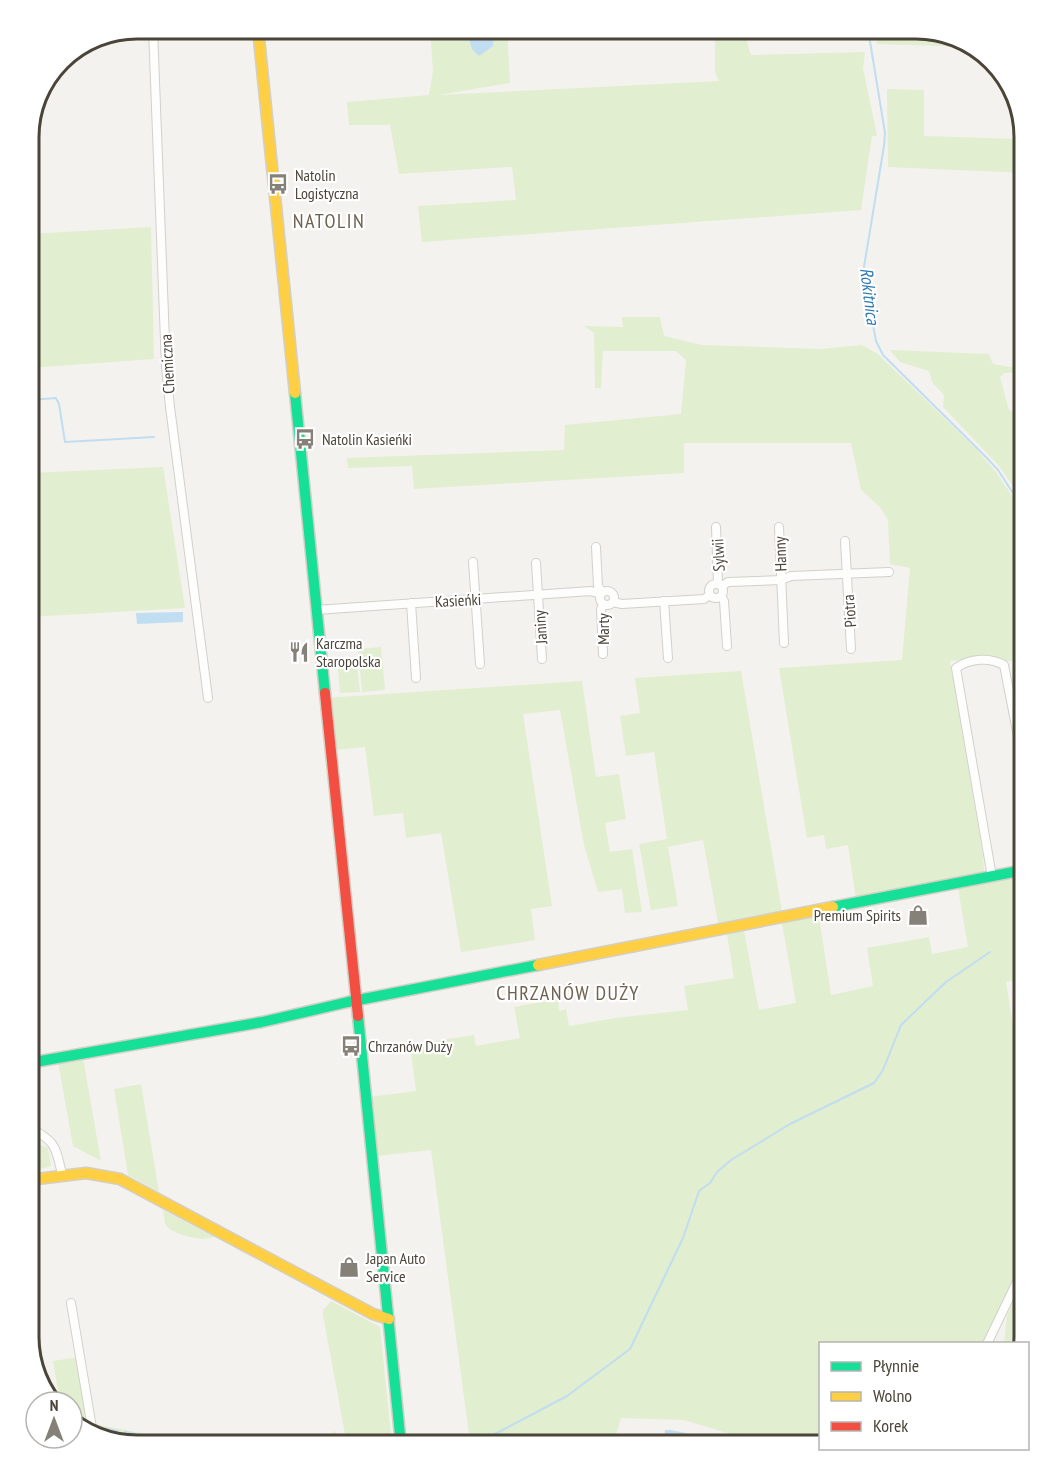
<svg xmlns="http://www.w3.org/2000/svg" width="1053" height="1474" font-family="'PT Sans Narrow',sans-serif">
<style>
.green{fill:#e1eecf}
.water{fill:#c0ddf1}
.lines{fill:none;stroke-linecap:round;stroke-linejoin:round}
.stream{stroke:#c0ddf1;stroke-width:2}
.street-casing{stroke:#d2d0cb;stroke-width:10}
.fast-casing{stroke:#d3cfc5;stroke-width:13}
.slow-casing{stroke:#d3cfc5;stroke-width:13}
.jam-casing{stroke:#d3cfc5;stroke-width:13}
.street{stroke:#fdfdfc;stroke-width:8}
.fast{stroke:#16e098;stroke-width:10}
.slow{stroke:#ffcf43;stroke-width:10}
.jam{stroke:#f24e42;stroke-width:10}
.labels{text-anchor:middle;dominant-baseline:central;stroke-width:4.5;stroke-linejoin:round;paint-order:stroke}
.poi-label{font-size:16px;fill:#4b4439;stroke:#fff;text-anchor:start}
.street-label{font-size:16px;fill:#4b4439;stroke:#fff}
.water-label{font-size:18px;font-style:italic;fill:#2e7ab2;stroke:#fff}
.quarter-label{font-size:20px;letter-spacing:1.5px;fill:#6e6250;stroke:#fff}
.rim{fill:none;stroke:#4b4439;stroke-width:3}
</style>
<rect width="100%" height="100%" fill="#f4f2ee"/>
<path class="green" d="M430,29H507L510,83L438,95L719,81L715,72V29L743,30L751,55L865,52L863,68L877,136H872L861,210L422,242L418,206L516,200L512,167L399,174L390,125H349L347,102L429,95L433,71Z
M874,29H923L971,43L975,47L877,44Z
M887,89L924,90V136L1021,139L1023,173L888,167Z
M151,227L154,359L29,368V234Z
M622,317H660L664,336L702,345L821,349L862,345L878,354L977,450L995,471L1024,513V660C1000,663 975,657 950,661L983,855L984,870L982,873L856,899L848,845L826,849L824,835L807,838L779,668L902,660L910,568L890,564L888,520L880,507L861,490L851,443H684V473L414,489L412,466L348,468L347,458L564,450L565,425L681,414L686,360L676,351H603L601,388H595L594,333L584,326L623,327Z
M890,350L989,354L993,364L1016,368L1017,372L1005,373L1000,377L1009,410L1017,413L1024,411V502L999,466L943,407L944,395L932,382L929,371L900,362Z
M163,467L185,608L29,617V473Z
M381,647L385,690L362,692L358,649Z
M357,667L360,692L340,693L338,669Z
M741,671L782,911L718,923L703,840L668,847L678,906L651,910L639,844L667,839L654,752L626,756L620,716L640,713L635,678Z
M582,681L596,777L619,774L626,819L605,823L610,852L632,849L642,912L625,913L622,889L598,892L584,845L560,710L523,714L552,906L531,909L535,940L461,952L441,833L406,838L403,813L374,816L365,747L335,750L325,698Z
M1024,875V978L1006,982L1024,1094V1338L1023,1343H1004L1007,1315L1013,1303L1010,1298L987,1343L820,1344V1445H754L747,1439L684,1420L621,1418L613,1445H463L470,1442L431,1150L376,1156L369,1097L416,1091L410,1045L474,1035L476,1046L520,1038L514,1007L558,999L559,1011L566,1009L569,1026L615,1018L688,1010L684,986L734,978L727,934L744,931L759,1010L796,1003L782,923L819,916L831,995L873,986L867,948L929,937L932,954L968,947L958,888Z
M83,1058L101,1161L73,1146L58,1062Z
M141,1084L159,1192L128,1175L114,1089Z
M32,1142L48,1148L51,1166L37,1170Z
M163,1210L214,1237C204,1242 172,1235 166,1225C164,1222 164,1214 163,1210Z
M331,1301L380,1327L392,1445H347L323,1315V1310Z
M79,1357L91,1433L82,1431L72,1421V1402H60L53,1361Z
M94,1424L172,1439L191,1445H172L147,1441L148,1445L127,1444L125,1437L96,1430Z
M336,1431L337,1437L325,1445H308Z"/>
<path class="water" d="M466,29H494L493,46L479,56L472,49Z
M183,612V622L137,624L136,613Z
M665,1430H670L733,1442L732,1445H664Z"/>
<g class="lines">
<path class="stream" d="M868,29L885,133L884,146L863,273L876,341L883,355L984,455L998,470L1024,510
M29,400L56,398L59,404L65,442L154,437
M74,1422L89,1425
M96,1427L118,1431
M125,1432L171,1441
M177,1443L183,1445
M318,1445L332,1437
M469,1445L499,1432L567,1396L630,1349L683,1238L699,1191L710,1183L717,1172L731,1160L790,1124L874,1083L883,1070L901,1025L946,982L990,952"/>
<g class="street-casing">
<path id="street" d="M153,29L166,367L170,407L208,698
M716,527L718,584
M779,527L784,643
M845,541L851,649
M596,547L598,586L602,592
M473,562L480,664
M536,563L542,659
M709 591a7 7 0 1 1 14 0a7 7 0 1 1-14 0Z
M722,586L728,582L781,580L791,576L889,572
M600 598a7 7 0 1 1 14 0a7 7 0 1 1-14 0Z
M721,596L724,601L727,646
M664,601L668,658
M613,602L622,604L704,599L710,595
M411,603L416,678
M316,610L591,591L600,594
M603,654L601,609L604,604
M992,877L956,668C970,658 990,657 1004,665L1024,767
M29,1127C56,1142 55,1145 62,1174
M71,1303L93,1434
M987,1344L1024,1267"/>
</g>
<g class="fast-casing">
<path id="fast" d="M295,393L325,693
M833,907L1024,870
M358,1016L401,1445
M29,1063L262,1022L348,1002L538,965"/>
</g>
<g class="slow-casing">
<path id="slow" d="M258,29L295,393
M538,965L833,907
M29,1180L86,1173L120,1179L373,1314L389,1319"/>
</g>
<g class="jam-casing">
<path id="jam" d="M325,693L358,1016"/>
</g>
<use href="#street" class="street"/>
<use href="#fast" class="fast"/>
<use href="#slow" class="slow"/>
<use href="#jam" class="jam"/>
</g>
<defs>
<g id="bus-bare" transform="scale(1.62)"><path d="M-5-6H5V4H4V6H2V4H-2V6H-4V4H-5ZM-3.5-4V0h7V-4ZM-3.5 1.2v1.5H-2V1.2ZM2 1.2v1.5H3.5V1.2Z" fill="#868178" stroke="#fff" stroke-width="2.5" paint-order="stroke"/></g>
<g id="restaurant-bare" transform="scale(1.62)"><path d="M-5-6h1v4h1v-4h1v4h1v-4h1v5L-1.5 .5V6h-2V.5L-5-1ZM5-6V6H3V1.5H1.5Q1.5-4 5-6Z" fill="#868178" stroke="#fff" stroke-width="2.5" paint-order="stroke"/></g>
<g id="shop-bare" transform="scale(1.62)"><path d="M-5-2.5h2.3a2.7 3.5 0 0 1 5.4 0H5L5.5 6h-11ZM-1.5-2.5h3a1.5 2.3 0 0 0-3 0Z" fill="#868178" stroke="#fff" stroke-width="2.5" paint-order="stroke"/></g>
</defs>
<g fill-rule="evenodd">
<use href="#bus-bare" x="278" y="184"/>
<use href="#bus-bare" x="305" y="439"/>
<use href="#restaurant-bare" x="299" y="652"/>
<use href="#shop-bare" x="918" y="915"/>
<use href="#bus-bare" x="351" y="1046"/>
<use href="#shop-bare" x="349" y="1267"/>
</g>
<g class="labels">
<g class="poi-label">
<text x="295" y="175">Natolin<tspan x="295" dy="18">Logistyczna</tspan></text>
<text x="322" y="439">Natolin Kasieńki</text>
<text x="316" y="643">Karczma<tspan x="316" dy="18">Staropolska</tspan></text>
<text x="901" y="915" text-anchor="end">Premium Spirits</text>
<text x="368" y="1046">Chrzanów Duży</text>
<text x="366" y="1258">Japan Auto<tspan x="366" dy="18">Service</tspan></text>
</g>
<g class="street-label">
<text transform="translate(167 364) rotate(-93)">Chemiczna</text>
<text transform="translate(780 554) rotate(-92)">Hanny</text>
<text transform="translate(718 555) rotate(-93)">Sylwii</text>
<text transform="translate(458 600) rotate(-3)">Kasieńki</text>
<text transform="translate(849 611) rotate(-94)">Piotra</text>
<text transform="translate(540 627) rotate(-94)">Janiny</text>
<text transform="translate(603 629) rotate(-90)">Marty</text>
</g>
<g class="water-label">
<text transform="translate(870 296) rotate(83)">Rokitnica</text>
</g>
<g class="quarter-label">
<text x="329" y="221">NATOLIN</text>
<text x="568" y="993">CHRZANÓW DUŻY</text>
</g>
</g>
<path d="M0 0H1053V1474H0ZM137 39H916A98 98 0 0 1 1014 137V1337A98 98 0 0 1 916 1435H137A98 98 0 0 1 39 1337V137A98 98 0 0 1 137 39Z" fill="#fff" fill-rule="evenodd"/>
<path class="rim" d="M137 39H916A98 98 0 0 1 1014 137V1337A98 98 0 0 1 916 1435H137A98 98 0 0 1 39 1337V137A98 98 0 0 1 137 39Z"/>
<rect x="819" y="1342" width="210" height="108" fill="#ffffff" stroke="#b7b4b0" stroke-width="1.5"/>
<rect x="831" y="1362" width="30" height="9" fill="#16e098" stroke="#b7b4b0" stroke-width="1.5"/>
<text x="873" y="1372" font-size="18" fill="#4b4439">Płynnie</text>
<rect x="831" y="1392" width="30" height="9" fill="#ffcf43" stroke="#b7b4b0" stroke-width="1.5"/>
<text x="873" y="1402" font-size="18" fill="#4b4439">Wolno</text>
<rect x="831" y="1422" width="30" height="9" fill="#f24e42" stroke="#b7b4b0" stroke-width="1.5"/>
<text x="873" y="1432" font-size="18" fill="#4b4439">Korek</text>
<g transform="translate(54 1420)"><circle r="28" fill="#ffffff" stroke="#b7b4b0" stroke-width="1.5"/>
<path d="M0-4.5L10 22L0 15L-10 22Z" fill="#868178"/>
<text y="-9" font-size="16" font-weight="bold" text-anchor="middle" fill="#4b4439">N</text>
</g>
</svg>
